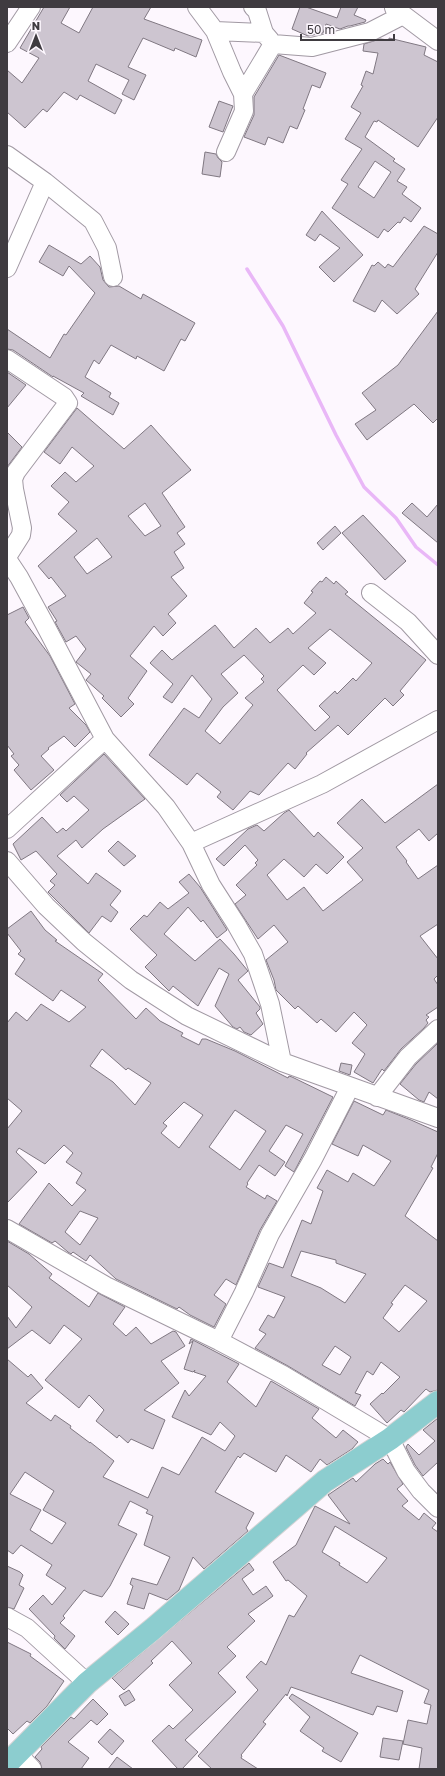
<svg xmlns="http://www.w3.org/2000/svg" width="445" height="1776" font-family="'Golos Text',sans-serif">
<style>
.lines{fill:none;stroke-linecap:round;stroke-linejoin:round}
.stream{stroke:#e9b7f7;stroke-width:3.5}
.building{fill:#cdc5d0;stroke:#807882;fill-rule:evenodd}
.minor-casing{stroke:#a199a3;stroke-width:20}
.major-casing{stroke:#d5d4d5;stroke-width:24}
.minor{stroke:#fff;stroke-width:18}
.major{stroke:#8ccdcf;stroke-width:22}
</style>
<rect width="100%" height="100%" fill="#fdf7fe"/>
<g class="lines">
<path class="stream" d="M247,269L283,326L336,435L364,487L396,518L416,547L438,565"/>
</g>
<path class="building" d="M44,7H70L61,23L79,33L93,7H151L144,19L202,40L196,57L175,48L174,51L143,38L128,67L146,75L134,100L122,94L129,80L96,64L88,81L122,100L115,114L80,95L77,100L64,92L47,112L43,109L25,128L7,112V70L22,83L39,58L20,48Z
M300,7H306L337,18L341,7H358L354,15L366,20L365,22L350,26H348L340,29L326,24L323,33L308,36L292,29Z
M389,38L426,47L424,55L438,62V117L418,147L378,120L377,122L374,121L365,137L395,159L393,161L405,169L397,181L407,187L402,194L421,208L411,222L404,217L400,223L398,222L388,232L384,229L378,238L332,208L348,184L341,180L362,149L345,139L361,113L351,107L363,86L361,85L366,71L373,74L378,53L363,51L364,44L380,39L389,40ZM375,161L391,172L374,198L358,187Z
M279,55L326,73L320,88L312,85L303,109L305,110L297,129L290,126L283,143L268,137L265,145L244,137L254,115V97Z
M219,101L233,106L223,132L209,127Z
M205,152L216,154L218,158L222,162L220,177L202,174Z
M322,211L363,255L334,282L319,267L340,248L320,234L315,241L306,235Z
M424,226L438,234V252L415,289L419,294L397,314L382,300L375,312L353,301L372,265L374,266L378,262L385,268L388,264L393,267Z
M49,245L81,264L90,256L100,267L103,280L109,287L119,286L141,299L143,294L195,323L185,341L181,339L164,371L137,356L136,359L111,345L99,364L94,360L85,377L111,393L109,397L119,403L113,415L81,396L84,393L53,376V377L13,350L7,349V329L50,358L64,334L66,335L95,293L69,266L63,276L39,262Z
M438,311V418L433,423L414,404L367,440L355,424L376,410L362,393L398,365Z
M7,372L26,385L7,408Z
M77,408L124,449L151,425L191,470L162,493L185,527L177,533L185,544L174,552L184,568L171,577L187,596L168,614L176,623L163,636L154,626L130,656L147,671L128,698L134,704L121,717L102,698L104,696L86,680L91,674L76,662L86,649L76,636L66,642L55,622L57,621L48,607L66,596L51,577L49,579L38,566L77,531L58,514L69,502L51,486L65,472L76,482L94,466L72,447L60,464L44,452ZM145,503L161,526L145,536L128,516ZM97,538L112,557L87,574L74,557Z
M7,432L22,447L7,467Z
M412,503L427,517L438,504V543L402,513Z
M363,515L406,561L385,580L342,533Z
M335,526L341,533L323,550L317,543Z
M326,577L334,584L336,581L348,592L345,594L426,660L400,691L404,695L393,706L385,698L348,735L338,725L306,753L307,754L295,769L288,763L259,795L250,791L233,810L217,797L221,792L197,773L187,785L149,755L184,708L199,718L212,699L192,675L172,703L163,697L173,684L150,663L162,650L172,660L215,625L234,648L256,628L270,643L288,628L293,634L316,613L304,603L313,592L311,591L320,581L322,582ZM330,629L372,663L356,681L353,678L337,694L335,691L319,706L330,717L315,731L277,690L303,665L314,675L326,663L308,648ZM244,655L264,676L261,679L264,682L245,698L253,705L220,744L205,731L223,707L238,693L221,674Z
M23,607L29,618L25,622L50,656L75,704L69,708L86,725L90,732L75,747L64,736L48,748L49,749L41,756L54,770L31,790L14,770L19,765L11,756L14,754L7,745V615Z
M104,754L145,799L103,829L82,848L76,840L57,856L88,884L96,873L121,891L110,905L118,912L111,922L102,916L89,933L48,892L55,885L50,881L57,874L36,851L21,860L13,844L42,817L57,833L63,828L66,831L89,810L74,796L67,802L60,795Z
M438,784V833L429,841L419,829L396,847L407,861L406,862L418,879L438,865V924L420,936L438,959V975L434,979L438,985V1007L426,1015L429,1017L426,1020L428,1023L424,1028L401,1049L384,1071L382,1069L373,1083L354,1072L365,1054L352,1043L367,1025L354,1012L336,1032L321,1019L317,1023L298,1006L295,1009L276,990L274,980L266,960L288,942L274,925L258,939L235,904L246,895L236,885L257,865L255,863L258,860L245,845L224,866L216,859L248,829L257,825L264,831L284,813L289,810L314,837L318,832L344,857L327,874L316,864L304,877L284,859L267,875L287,900L304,887L323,911L363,880L347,862L363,848L337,823L362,799L385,823Z
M118,841L136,856L124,866L108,851Z
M189,874L200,887L227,930L217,938L203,920L201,922L188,907L164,934L195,961L220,939L234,954L248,971L238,980L260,1007V1009L256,1013L263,1024L251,1035L244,1032L240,1027L237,1029L233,1027L215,1006L229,974L219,968L198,1006L173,986L169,991L145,967L157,955L130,929L144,915L147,917L160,902L168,909L189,893L179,882Z
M31,911L45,930L57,940L55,941L103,974L98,980L136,1019L146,1008L160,1021L183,1033L181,1036L199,1045L202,1039H206L235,1051L288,1078L289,1076L292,1077L333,1097L294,1172L285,1166L303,1134L286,1125L269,1151L285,1162L275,1176L259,1165L247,1183L248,1184L246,1187L265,1199L267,1195L277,1201L260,1230L236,1285L226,1279L214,1295L226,1304L214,1327L190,1315L179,1307L177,1309L116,1279L90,1255L86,1261L73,1252L71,1254L68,1252L55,1241L52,1243L19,1224L49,1183L72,1206L86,1190L76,1183L82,1173L66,1162L73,1153L64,1145L45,1164L19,1148L16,1152L37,1172L7,1203V1129L22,1111L7,1098V1023L16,1012L27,1021L41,1004L69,1022L86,1007L61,990L53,1001L15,974L25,959L18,954L21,951L7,933V929ZM102,1049L126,1070L128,1068L151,1083L135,1105L113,1082L90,1066ZM184,1102L203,1115L179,1148L161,1133L167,1126L163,1123ZM235,1110L266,1131L240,1170L209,1147ZM80,1211L98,1218L80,1245L65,1232Z
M438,1043V1099L429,1092L424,1102L419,1100L400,1084L416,1064Z
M341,1063L352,1065L350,1075L339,1071Z
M354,1101L383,1115L386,1110L411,1120L438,1132V1153L431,1167L433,1168L405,1216L438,1241V1390L430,1392L426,1389L404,1412L401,1410L387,1423L370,1404L382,1393L383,1394L400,1377L381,1362L373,1375L367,1371L355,1393L361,1395L355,1406L288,1366L255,1348L266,1334L259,1330L268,1315L274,1318L285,1297L258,1287L269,1263L283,1268L302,1220L311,1224L323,1191L317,1188L327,1170L348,1182L353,1173L374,1186L391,1161L363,1145L358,1156L332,1144ZM301,1251L336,1260V1263L366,1274L345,1303L321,1288L291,1276ZM405,1285L427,1301L399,1332L383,1318L393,1304L391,1303ZM335,1346L351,1357L340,1375L322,1365Z
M7,1241L29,1254L52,1274L49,1278L89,1307L98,1293L125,1307L113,1324L126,1336L136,1327L151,1344L173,1331L176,1332L185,1346L161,1361L179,1383L144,1410L165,1420L153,1449L131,1439L128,1443L119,1435L117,1438L96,1421L104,1410L89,1395L79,1408L45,1380L82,1339L64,1325L50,1344L32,1330L7,1349V1316L16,1328L32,1307L7,1285Z
M191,1339L239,1364L227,1382L256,1407L271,1381L319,1409L312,1418L336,1438L343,1430L358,1442L352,1449L327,1465L320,1459L311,1472L286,1455L276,1472L244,1453L240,1458L238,1456L215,1492L254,1513L246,1528L248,1531L204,1569L193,1557L179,1590L167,1600L149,1593L144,1609L127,1604L133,1586L130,1584L132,1578L157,1585L170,1557L144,1545L153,1516L146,1513L148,1510L130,1501L118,1525L137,1534L110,1586L102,1597L89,1593L84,1590L63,1616L65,1618L60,1623L75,1636L65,1649L54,1638L55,1636L29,1609L43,1595L52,1605L66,1588L46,1575L52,1565L21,1545L13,1554L7,1550V1359L28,1377L31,1374L43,1388L26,1403L51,1421L55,1415L71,1426L70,1428L90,1443V1442L114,1461L103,1477L148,1498L162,1467L179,1475L202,1437L225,1451L235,1436L220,1422L211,1435L172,1417L185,1390L189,1396L206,1376L194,1372L195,1370L193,1372L184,1369L193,1341L189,1344ZM25,1472L54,1491L43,1510L66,1523L52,1544L30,1530L41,1510L10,1494Z
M438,1418V1462L423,1476L415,1465L406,1447L408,1444L419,1455L435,1441L423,1430Z
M383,1459L388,1464L390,1462L403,1484L397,1489L408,1501L402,1506L419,1520L424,1513L436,1523L432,1528L438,1532V1769H419L422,1748L403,1744L408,1720L427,1724L431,1705L424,1703L429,1690L360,1655L351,1673L403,1691L397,1712L377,1706L373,1715L291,1687L287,1696L286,1694L263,1722L266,1724L241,1755L242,1756L241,1758L258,1769H212L198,1756L258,1690L246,1677L261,1661L266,1665L289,1615L294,1617L307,1596L288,1580L286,1581L273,1562L296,1545L315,1506L350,1524L328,1495L353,1478L356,1482L375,1464ZM335,1526L387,1558L367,1583L339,1565L340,1563L322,1552Z
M249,1563L254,1570L242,1579L253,1595L266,1586L273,1596L248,1614L255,1621L227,1647L236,1656L218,1673L236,1692L185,1740L198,1752L182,1769H178L152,1741L169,1725L173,1729L193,1710L169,1685L192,1663L172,1641L151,1661L153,1663L124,1690L112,1678Z
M7,1566L20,1572L23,1575L19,1585L24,1588L14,1609L7,1607Z
M115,1611L129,1624L118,1635L105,1622Z
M7,1642L31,1654L30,1656L64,1681L47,1706L30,1723L27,1721L13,1734L7,1728Z
M129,1690L135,1700L125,1706L119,1696Z
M292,1694L358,1733L341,1762L322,1751L324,1748L300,1731L310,1717L289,1698Z
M93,1699L108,1714L97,1725L91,1720L68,1742L89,1758L81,1769H42L40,1762L35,1757L42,1749L41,1747L71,1717L74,1719Z
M110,1729L124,1741L112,1755L98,1742Z
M383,1738L403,1741L399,1760L380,1757Z
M117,1757L133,1769H108Z"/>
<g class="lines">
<g class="minor-casing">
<path id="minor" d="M197,7L215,31L232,72L243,94L244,111L226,152
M253,7L257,11L264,33L270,40
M394,8L438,41
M215,31L264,33
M7,43L31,7
M243,94L273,44L312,47L370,32L403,15
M7,155L45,182L93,221L107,248L113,277
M7,268L45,182
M7,359L64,397L68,403L16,472L13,479L14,489L22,528L21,535L7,557
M7,559L19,577L44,623L105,739L166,807L191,843L211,885L236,924L253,954L270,1004L282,1062
M371,593L408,622L438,655
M7,829L105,739
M191,843L322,784L438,720
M7,861L46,906L84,942L131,980L187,1016L282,1062L438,1118
M377,1097L408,1057L438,1029
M7,1229L106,1286L219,1341L283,1375L390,1439L406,1471L421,1491L438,1508
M219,1341L244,1292L270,1234L313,1159L350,1087
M7,1617L27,1628L87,1683
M18,1754L32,1769"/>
</g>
<g class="major-casing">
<path id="major" d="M7,1764L87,1683L153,1629L325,1481L390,1439L438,1402"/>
</g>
<use href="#minor" class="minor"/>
<use href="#major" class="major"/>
</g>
<rect width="445" height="1776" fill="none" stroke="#3f3b40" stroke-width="16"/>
<g transform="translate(36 36)" stroke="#fdf7fe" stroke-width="3" paint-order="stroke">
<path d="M0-3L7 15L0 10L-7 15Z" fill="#3f3b40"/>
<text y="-6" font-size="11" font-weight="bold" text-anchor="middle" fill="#3f3b40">N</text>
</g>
<path d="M301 34v6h93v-6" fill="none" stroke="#3f3b40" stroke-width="2"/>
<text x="307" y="34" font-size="12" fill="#3f3b40" stroke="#fdf7fe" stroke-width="3" paint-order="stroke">50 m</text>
</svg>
